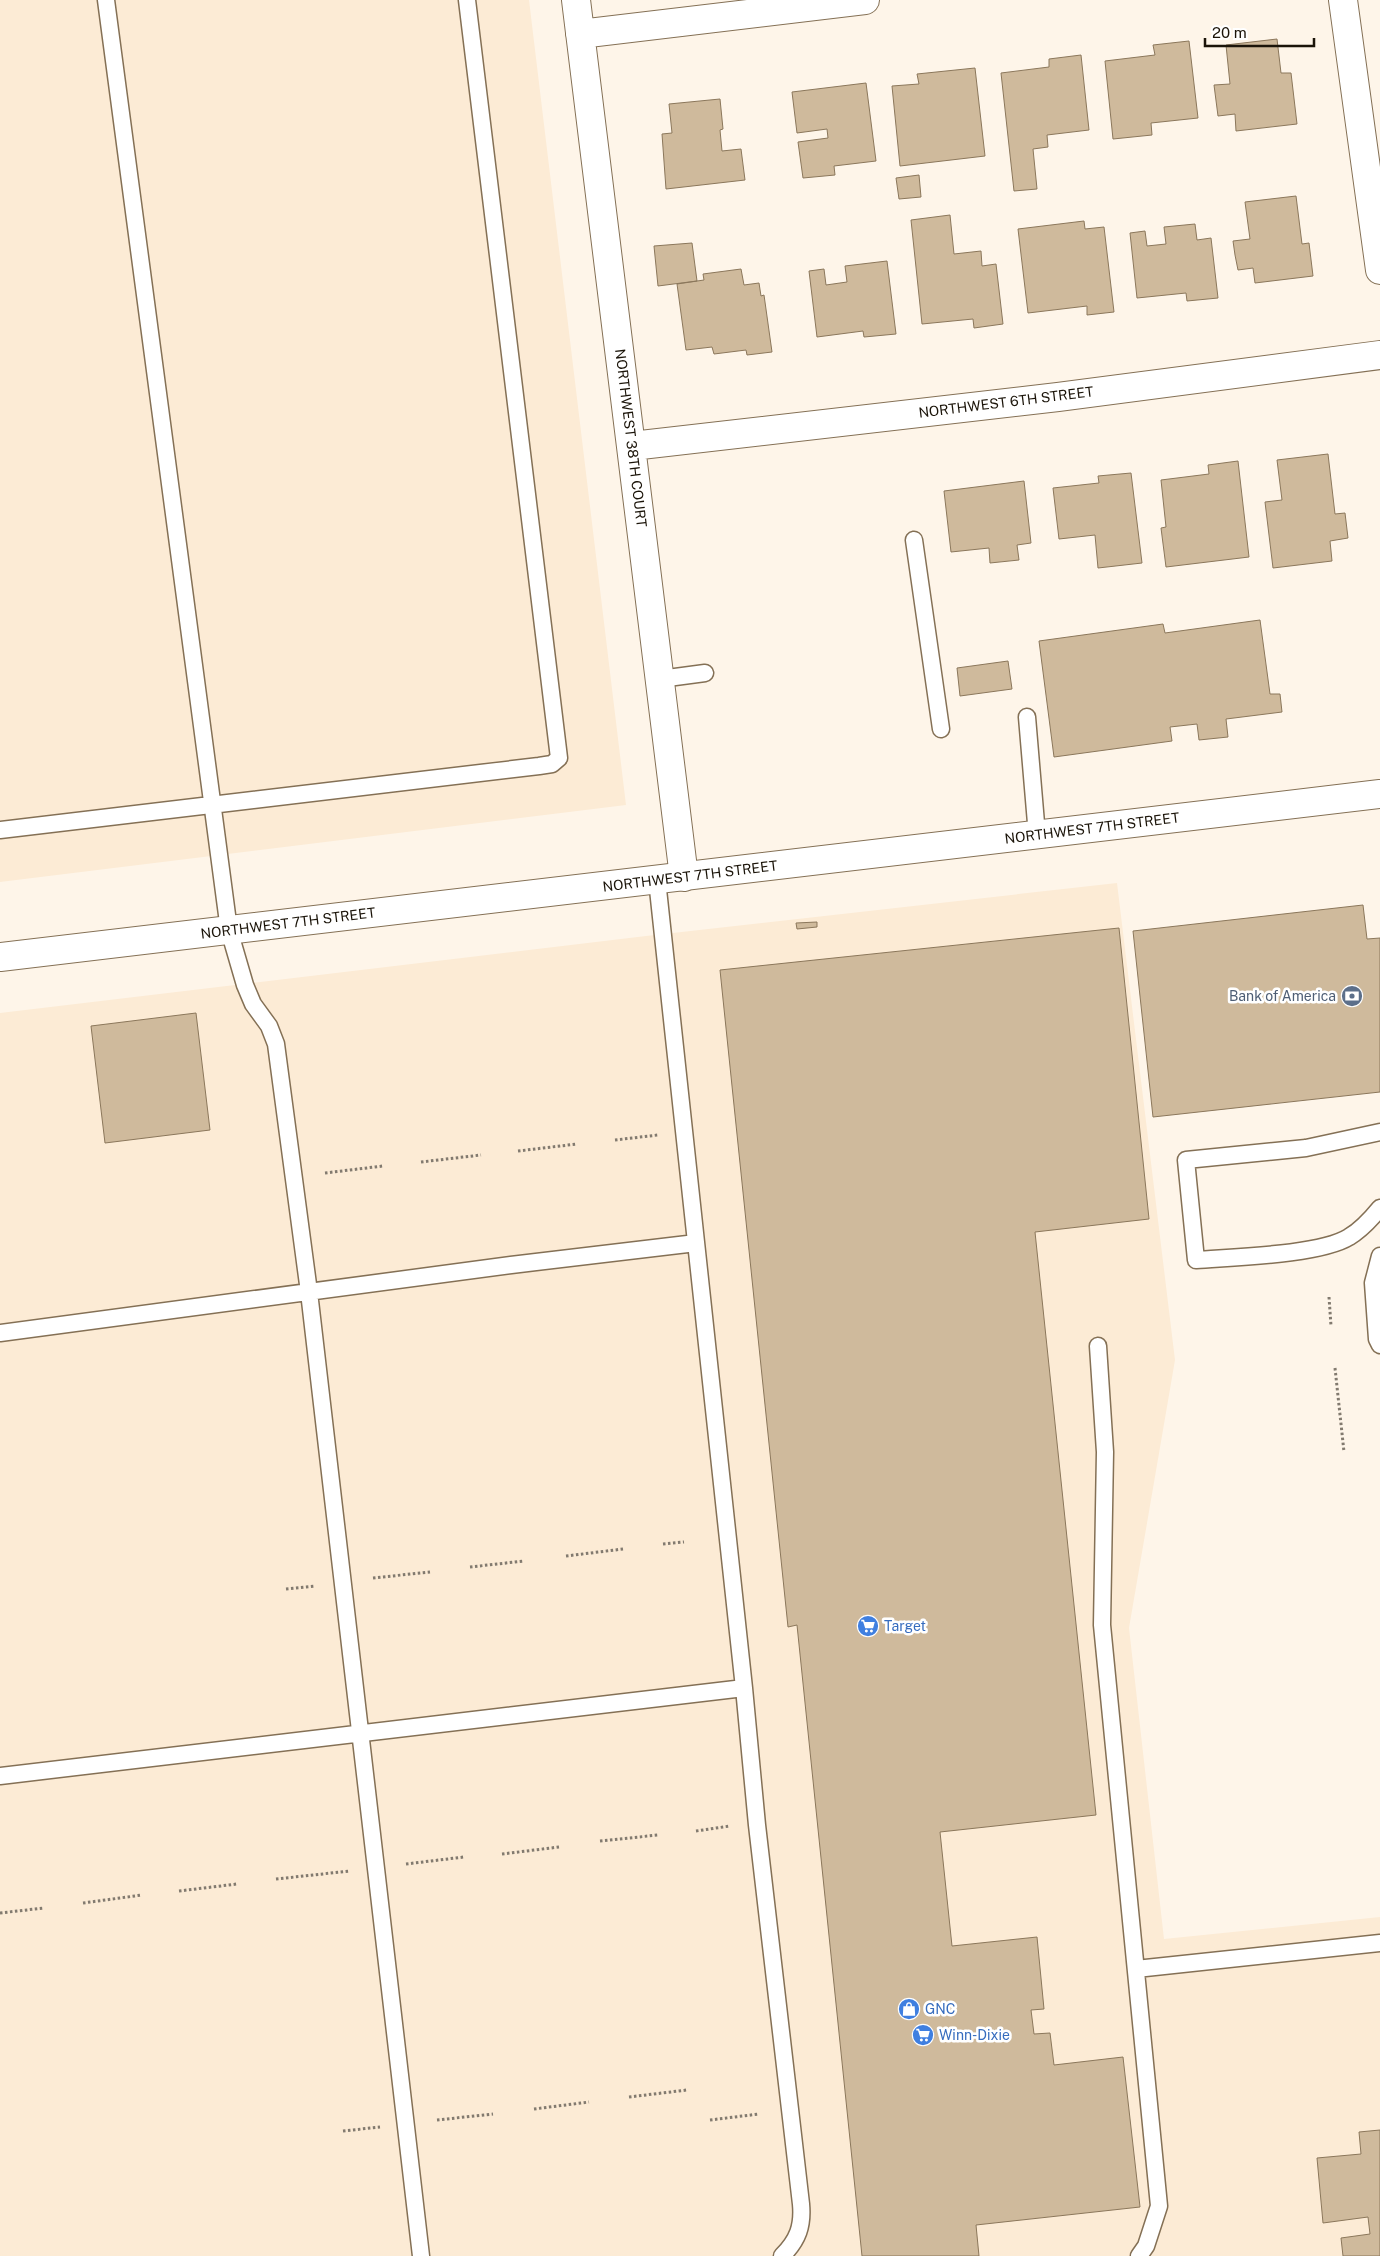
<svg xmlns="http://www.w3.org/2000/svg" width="1380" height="2256" font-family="'Public Sans',sans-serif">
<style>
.built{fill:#fcebd5}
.building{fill:#cfba9c;stroke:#8b775b}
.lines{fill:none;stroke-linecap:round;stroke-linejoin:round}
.lane-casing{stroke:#847055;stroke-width:19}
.street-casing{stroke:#847055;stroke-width:30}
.secondary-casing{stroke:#847055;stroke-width:30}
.path{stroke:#827a6f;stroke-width:3;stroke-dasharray:2.5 2.5;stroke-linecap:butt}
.lane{stroke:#fff;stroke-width:16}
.street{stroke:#fff;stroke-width:28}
.secondary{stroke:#fff;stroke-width:28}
.labels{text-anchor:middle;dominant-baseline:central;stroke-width:5;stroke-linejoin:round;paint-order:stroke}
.street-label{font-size:14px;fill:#1b1409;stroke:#fff}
.service-label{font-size:14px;fill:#4e5e75;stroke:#fff;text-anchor:end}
.shop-label{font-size:14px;fill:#366cbe;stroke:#fff;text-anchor:start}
</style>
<rect width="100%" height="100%" fill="#fef5e9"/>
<path class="built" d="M0,0H529L626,805L0,882Z
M1117,883L1175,1360L1129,1628L1164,1939L1380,1917V2256H0V1013L646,936Z"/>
<path class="building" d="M1277,39L1281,73H1291L1297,124L1236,131L1235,114L1218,116L1214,85L1230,84L1226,45Z
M1189,41L1198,118L1151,123L1152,135L1113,139L1105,61L1155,55L1153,45Z
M1081,55L1089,130L1047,135L1048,147L1033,149L1037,189L1014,191L1001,73L1049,67V59Z
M975,68L985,156L900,166L892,86L919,84L917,74Z
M866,83L876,161L834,166L835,175L803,178L798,142L828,138L827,129L797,133L792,92Z
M720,99L723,129L720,130L722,151L741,149L745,180L666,189L662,134L672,133L669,104Z
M919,175L921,197L899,199L896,178Z
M1296,196L1302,244L1309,243L1313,276L1255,283L1253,268L1238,270L1235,255L1233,241L1250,239L1245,202Z
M950,215L954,254L981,251L982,266L996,264L1003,324L974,328L973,319L922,324L911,220Z
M1084,221L1085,229L1104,227L1114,312L1087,315V306L1028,313L1018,229Z
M1195,224L1197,240L1211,238L1218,298L1187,301L1186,293L1137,298L1130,233L1145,231L1147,246L1166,244L1164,227Z
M692,243L697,281L658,286L654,246Z
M887,261L896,334L864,337L863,331L817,337L809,271L824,269L826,285L847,282L845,266Z
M741,269L744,285L759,283L761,296L764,295L772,352L747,355L746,350L714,354L712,347L686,350L677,284L704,280L703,274Z
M1328,454L1335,514L1345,513L1348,538L1330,541L1332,561L1273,568L1265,502L1282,500L1277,460Z
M1238,461L1249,557L1166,567L1161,528L1166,527L1161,480L1209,474L1208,465Z
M1131,473L1142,563L1098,568L1095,535L1059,539L1053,488L1099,483L1098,476Z
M1024,481L1031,543L1017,545L1019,560L990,563L989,548L951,552L944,491Z
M1260,620L1270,694H1280L1282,712L1226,719L1228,737L1199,740L1197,724L1170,727L1172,741L1054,757L1039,641L1163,624L1165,633Z
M1008,661L1012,689L960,696L957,668Z
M1363,905L1367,939L1380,938V1092L1153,1117L1133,931Z
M817,922V927L797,929L796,923Z
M1119,928L1149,1219L1035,1232L1096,1815L940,1832L952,1946L1037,1937L1044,2009L1031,2010L1034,2034L1050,2033L1054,2065L1123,2057L1140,2207L976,2225L979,2256H862L797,1625L788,1627L720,970Z
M196,1013L210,1130L105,1143L91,1026Z
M1380,2130V2256H1343L1341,2238L1370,2234L1368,2217L1323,2223L1317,2158L1361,2154L1359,2132Z"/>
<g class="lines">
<g class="lane-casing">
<path id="lane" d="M106,0L229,930L245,985L253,1004L269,1026L276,1044L309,1292L421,2256
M914,540L941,729
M660,679L705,673
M1027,717L1037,835
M0,830L539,766L552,764L559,758L467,0
M657,880L744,1688L757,1825L801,2204C803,2226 798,2240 782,2256
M1380,1132L1306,1148L1186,1160L1196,1260C1233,1257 1320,1255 1349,1237C1361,1230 1371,1219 1380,1208
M1380,1256L1373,1283L1377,1339L1380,1345
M0,1333L511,1265L696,1243
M1098,1346L1105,1452L1102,1625L1159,2206L1146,2246L1139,2256
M0,1776L744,1688
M1136,1969L1380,1943"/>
</g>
<g class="street-casing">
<path id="street" d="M576,0L684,877
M1343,0L1380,270
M580,34L865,0
M632,446L1058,397L1380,355"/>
</g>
<g class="secondary-casing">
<path id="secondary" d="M0,957L1380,794"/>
</g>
<path class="path" d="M615,1140L658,1135
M518,1151L577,1144
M421,1162L481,1155
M325,1173L383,1166
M1329,1297L1331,1326
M1335,1368L1344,1452
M663,1544L684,1542
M566,1556L623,1549
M470,1567L524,1561
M373,1578L430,1572
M286,1589L315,1586
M696,1831L730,1826
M600,1841L658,1835
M502,1854L559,1847
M406,1864L464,1857
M276,1879L350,1871
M179,1891L237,1884
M83,1903L142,1895
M0,1913L44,1908
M629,2097L687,2090
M534,2109L589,2102
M437,2120L493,2114
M710,2120L759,2114
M343,2131L380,2127"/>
<use href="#lane" class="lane"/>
<use href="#street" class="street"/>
<use href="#secondary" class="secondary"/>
</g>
<defs>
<g id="bank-disc" transform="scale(1.125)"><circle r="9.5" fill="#5c6f8a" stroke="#fff"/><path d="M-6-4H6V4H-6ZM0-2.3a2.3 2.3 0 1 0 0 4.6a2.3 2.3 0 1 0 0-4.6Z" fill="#fff"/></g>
<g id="supermarket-disc" transform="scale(1.125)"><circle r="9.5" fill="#3f7fe0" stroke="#fff"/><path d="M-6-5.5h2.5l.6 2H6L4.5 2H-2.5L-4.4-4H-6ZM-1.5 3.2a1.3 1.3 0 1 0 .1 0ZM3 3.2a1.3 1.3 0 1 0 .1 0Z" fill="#fff"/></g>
<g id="shop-disc" transform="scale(1.125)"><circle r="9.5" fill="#3f7fe0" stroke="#fff"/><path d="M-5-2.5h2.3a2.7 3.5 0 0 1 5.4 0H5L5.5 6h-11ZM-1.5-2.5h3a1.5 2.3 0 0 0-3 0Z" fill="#fff"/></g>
</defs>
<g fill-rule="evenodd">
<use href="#bank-disc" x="1352" y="996"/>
<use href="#supermarket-disc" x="868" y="1626"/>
<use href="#shop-disc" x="909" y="2009"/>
<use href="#supermarket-disc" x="923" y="2035"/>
</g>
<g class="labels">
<g class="street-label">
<text transform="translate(1006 402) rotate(-7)">NORTHWEST 6TH STREET</text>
<text transform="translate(631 438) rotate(83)">NORTHWEST 38TH COURT</text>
<text transform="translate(1092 828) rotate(-7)">NORTHWEST 7TH STREET</text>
<text transform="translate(690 876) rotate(-7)">NORTHWEST 7TH STREET</text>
<text transform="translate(288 923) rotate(-7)">NORTHWEST 7TH STREET</text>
</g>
<g class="service-label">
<text x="1336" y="996">Bank of America</text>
</g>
<g class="shop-label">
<text x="884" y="1626">Target</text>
<text x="925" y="2009">GNC</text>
<text x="939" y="2035">Winn-Dixie</text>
</g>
</g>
<path d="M1205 38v8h109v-8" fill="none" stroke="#1b1409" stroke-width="2.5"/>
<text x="1212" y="38" font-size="15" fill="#1b1409" stroke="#ffffff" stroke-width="4" paint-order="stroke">20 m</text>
</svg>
